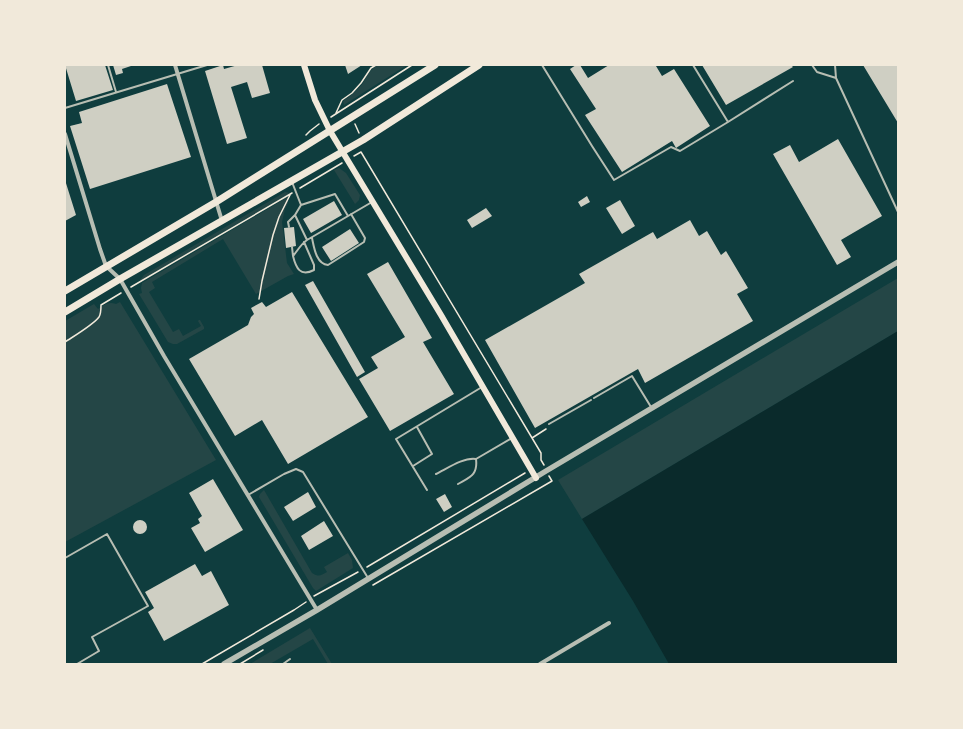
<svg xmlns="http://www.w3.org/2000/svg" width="963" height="729" font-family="'IBM Plex Serif',serif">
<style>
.green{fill:#244646}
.water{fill:#0a2a2b}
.building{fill:#cfcfc3}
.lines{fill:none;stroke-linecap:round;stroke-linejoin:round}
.path{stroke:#f1e9da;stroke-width:1.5}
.service{stroke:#b8beb3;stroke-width:2}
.minor{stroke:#b8beb3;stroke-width:4}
.tertiary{stroke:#b8beb3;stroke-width:5.5}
.secondary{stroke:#f1e9da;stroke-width:6}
.trunk{stroke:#f1e9da;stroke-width:7}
</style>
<rect width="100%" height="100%" fill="#0f3d3e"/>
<path class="green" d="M377,65H407L344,105L343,101C350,96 357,91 363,83C367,76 370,70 377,65Z
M339,168L346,173L360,195L359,200L355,204L334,170Z
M285,192L290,193L142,280H140L144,275Z
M288,197V203L285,209L282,222L287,263L294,274L288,276L256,294L223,239L152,282L155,288L149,292L173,332L179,329L183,336L201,326L198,321L199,320H200L204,327V329L177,344H173L168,342L139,294L142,293L141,288L142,283Z
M898,278V331L582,519L558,480Z
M120,302L216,460L65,542V321L94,304L98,309C104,305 108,301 116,304Z
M264,490L312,573C319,577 320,576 327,572L324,567L348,553L352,560L353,568L316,591L313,588L259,497L260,494Z
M310,628L332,664H328L313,639L270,664H250Z"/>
<path class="water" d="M898,331V664H669L633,601L582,519Z"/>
<path class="building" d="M65,65H105L113,90L76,101Z
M113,65H134L122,69L123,73L116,75Z
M223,65L224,69L238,65H262L270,93L252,98L247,82L231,87L247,138L227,144L205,71Z
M345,65H362L348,74Z
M576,65H580L588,78L609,65H640L643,66L653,65L656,66L662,76L674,69L710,126L676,148L672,141L622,172L585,115L596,109L570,69Z
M702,65H791L793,67L726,105Z
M863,65H898V123Z
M167,84L191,157L90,189L70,126L82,123L79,112Z
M838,139L882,216L841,240L851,257L837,265L773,154L790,145L799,162Z
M65,180L76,215L65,221Z
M587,196L590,202L581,207L578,202Z
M620,200L635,226L622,234L606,208Z
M334,201L342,215L311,233L303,219Z
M486,208L492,216L472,228L467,220Z
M690,220L699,236L707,231L721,255L726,251L748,288L737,294L753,321L645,383L638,369L535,428L485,340L585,283L579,274L653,232L657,239Z
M294,227L296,246L286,248L284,228Z
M350,229L359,243L331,261L322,247Z
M388,262L432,338L423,342L454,394L390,431L359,379L378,368L371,357L405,337L367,274Z
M313,281L365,372L357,377L305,285Z
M292,292L368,417L288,464L262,420L235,436L189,359L248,325L251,317L254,314L251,308L262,302L266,307Z
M213,479L243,530L205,552L191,528L200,523L198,519L202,516L189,493Z
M308,492L316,507L293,521L284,507Z
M445,494L452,507L444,512L436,499Z
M133 527a7 7 0 1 1 14 0a7 7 0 1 1-14 0Z
M324,521L333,536L309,550L301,536Z
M195,564L202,576L211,571L229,605L164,641L148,612L154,608L145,592Z"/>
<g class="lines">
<path class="path" d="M336,113L342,100L352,93L361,83L371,68L376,65
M331,117L412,65
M355,124L359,133
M306,135L310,131L319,124
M354,156L361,152L541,453V460L544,465
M300,188L342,163
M131,287L292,193
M259,299L262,281L273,235L279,217L290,195
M65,342C74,336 93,325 99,317C101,314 101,309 101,305L121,293
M532,438L546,429
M367,567L525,473
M373,585L552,481L549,476
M314,596L358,572
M202,664L294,610L306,602
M240,664L263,650"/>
<path class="service" d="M108,65L116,92
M542,65L592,146L614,180L671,147L680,151L728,122
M693,65L728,122L793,81
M812,65L817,72L836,78L898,212
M835,65L836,78
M65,108L207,65
M292,182L301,205L295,215L307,240
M301,205L335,194L348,216
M289,227L288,222L295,215
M312,238C314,247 316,264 328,265L364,242L365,238L351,214
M304,242L314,265V270C300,277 296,268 293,256C298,250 301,244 307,240C329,227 350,215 372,202
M292,247L293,256
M594,398L632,376L651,407
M549,424L591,400
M413,466L432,454L417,427
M436,474C448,468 464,457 476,459L512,438
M458,484C470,477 478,475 476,459
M427,490L396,439L482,387
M248,495L284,474L296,469L303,472L368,578
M65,558L107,534L148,606L92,637L99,651L77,664
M283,664L290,659"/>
<path class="minor" d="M175,65L222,221
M65,134L100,249L106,266L120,279L164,356L317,610
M540,664L609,623"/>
<path class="tertiary" d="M224,664L317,610L546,471L898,262"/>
<path class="secondary" d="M304,65L315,100L330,131L441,315L536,478"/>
<path class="trunk" d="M65,291L216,202L435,65
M65,312L120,279L363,140L479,65"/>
</g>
<rect width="963" height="729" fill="none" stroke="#f1e9da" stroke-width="132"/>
</svg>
